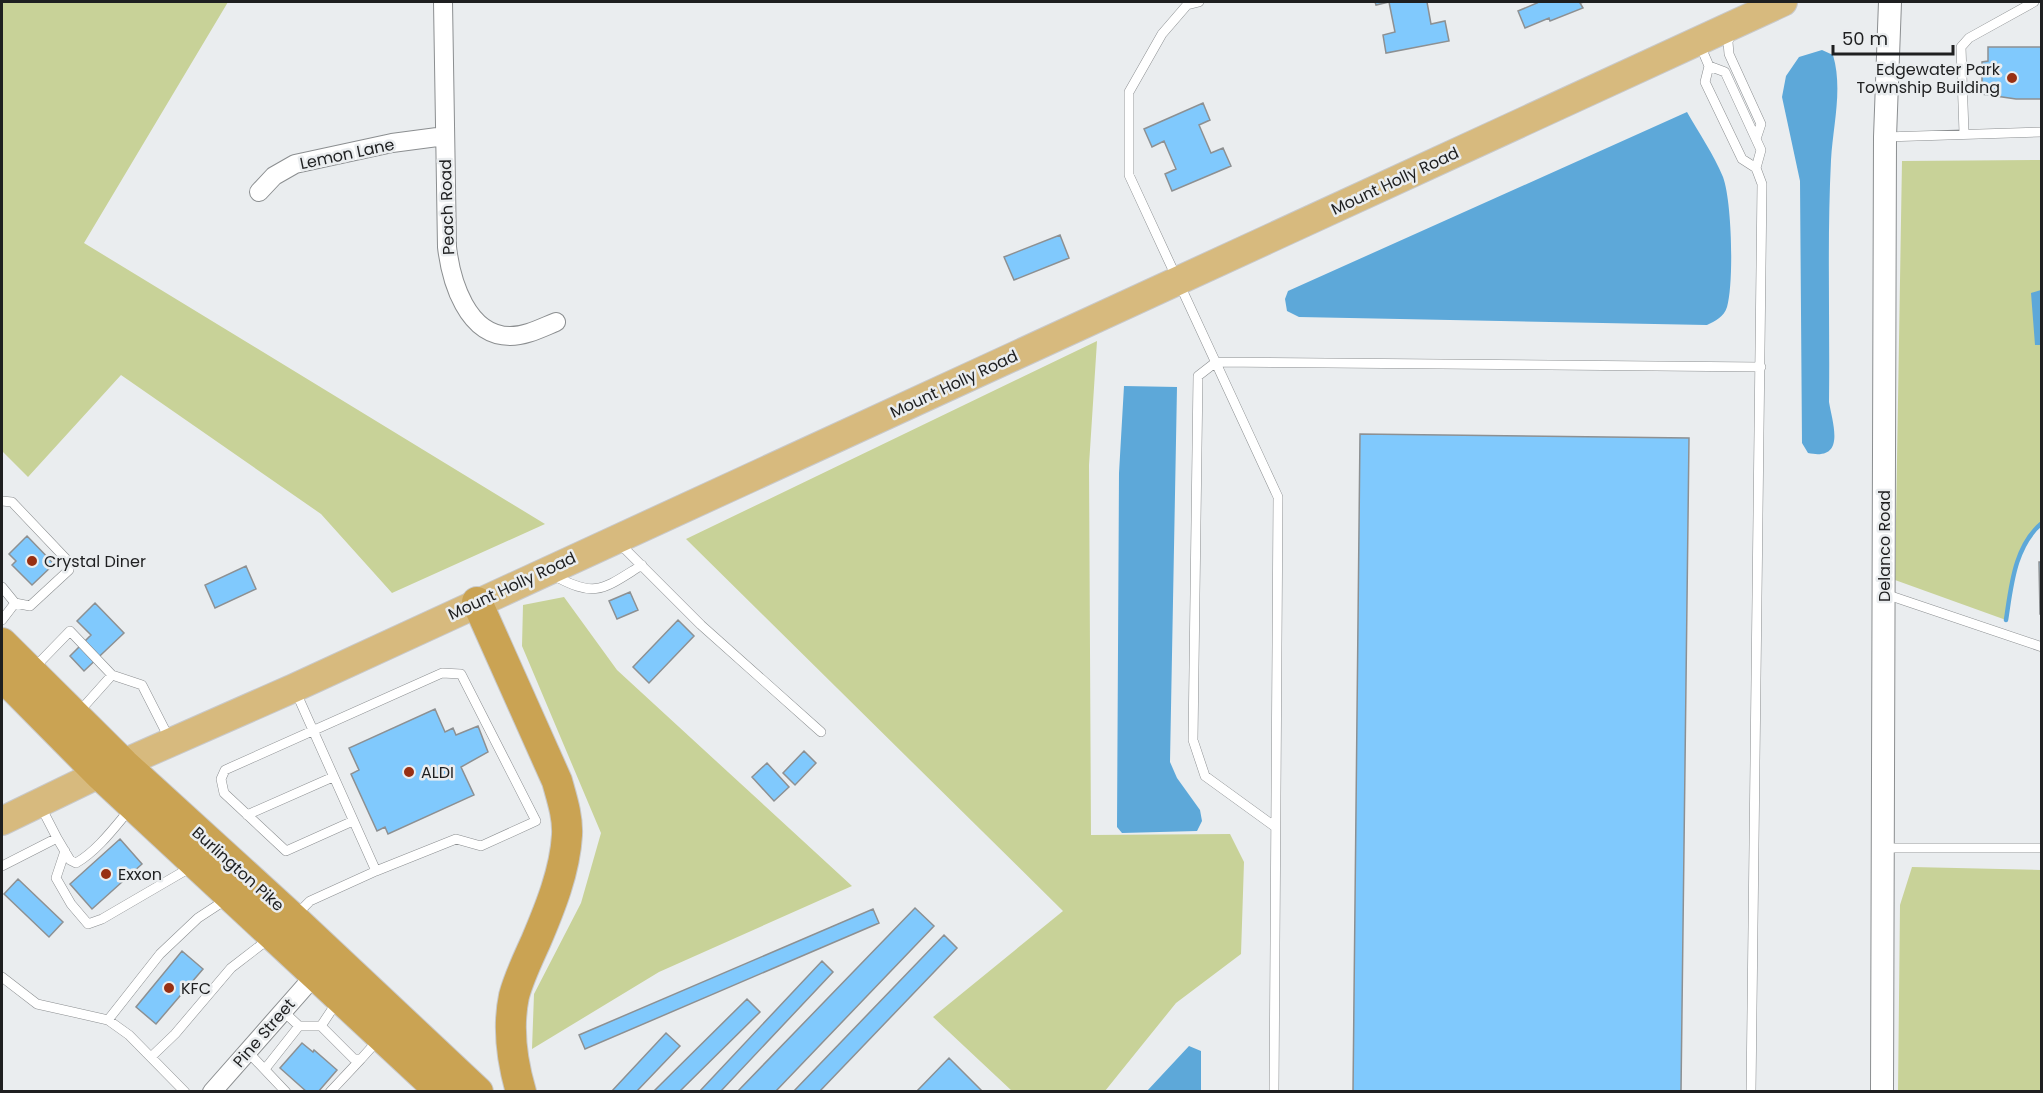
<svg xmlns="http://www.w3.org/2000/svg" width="2043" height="1093" font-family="Poppins,sans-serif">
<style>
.green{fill:#c8d298}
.water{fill:#5da8d9}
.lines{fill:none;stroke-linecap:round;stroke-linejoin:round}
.stream{stroke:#5da8d9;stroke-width:4.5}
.building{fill:#80c9fd;stroke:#8d9092;stroke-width:1.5}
.service-casing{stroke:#8b8e90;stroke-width:10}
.minor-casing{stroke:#8b8e90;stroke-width:20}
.tertiary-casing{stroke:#8b8e90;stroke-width:24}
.primary-casing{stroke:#c9c9c9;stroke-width:30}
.trunk-casing{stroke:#c9c9c9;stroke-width:32}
.service{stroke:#fff;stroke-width:9}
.minor{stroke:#fff;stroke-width:18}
.tertiary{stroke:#fff;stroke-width:22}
.primary{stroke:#d7ba7e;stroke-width:28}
.trunk{stroke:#caa353;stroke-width:30}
.poi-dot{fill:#983013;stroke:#eaedef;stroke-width:2}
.labels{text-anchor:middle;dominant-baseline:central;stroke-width:5;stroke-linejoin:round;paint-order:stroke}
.poi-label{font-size:16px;fill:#1e1f20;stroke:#eaedef;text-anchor:start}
.street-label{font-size:16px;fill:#1e1f20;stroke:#eaedef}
</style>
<rect width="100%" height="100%" fill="#eaedef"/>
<path class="green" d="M2,2H228L84,243L545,524L392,593L321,514L121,375L28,477L2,451Z
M2041,160V523C2014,546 2011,588 2006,620L1895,580L1902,161Z
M1097,341L1089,465L1091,835L1230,834L1244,862L1241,954L1176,1003L1105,1091H1012L933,1017L1063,911L686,539Z
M564,597L617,670L852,886L659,972L532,1049L534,994L581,903L601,833L522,646L523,605Z
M1912,867L2041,870V1091H1898L1900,905Z"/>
<path class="water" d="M1822,50L1833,55C1843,89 1833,125 1831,160C1827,240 1830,321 1829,402C1833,425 1846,461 1808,453L1802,443L1800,181L1782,97L1786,76L1799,57Z
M1687,112C1699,133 1714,155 1723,177C1732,201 1734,283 1727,307C1724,317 1715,321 1707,325L1299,317L1287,311L1285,299L1288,291Z
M2041,290V345H2035L2031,293Z
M1124,386L1177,387L1170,762L1177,778L1200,810L1202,821L1197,831L1122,833L1117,827L1119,473Z
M1189,1046L1201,1051V1091H1147Z"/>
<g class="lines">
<path class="stream" d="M2006,620C2011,588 2014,546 2042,523"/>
</g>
<path class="building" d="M1375,2H1427L1431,24L1445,21L1449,41L1386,53L1383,35L1395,32L1389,2L1376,5Z
M1536,2H1584L1580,3L1583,8L1550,21L1549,18L1525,28L1518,11L1537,3Z
M1988,47H2042V99H2016L1982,94V62L1988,61Z
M1203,103L1210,120L1199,125L1211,153L1223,148L1231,166L1172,191L1165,174L1176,169L1164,141L1152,147L1144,129Z
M1060,235L1069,258L1014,280L1004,257Z
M1360,434L1689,438L1681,1092H1353Z
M27,536L54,564L32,585L12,565L16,561L9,554Z
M2039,562H2042V614H2040Z
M246,566L256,589L215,608L205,585Z
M630,592L638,610L617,619L609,601Z
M95,603L124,633L84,671L70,656L91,635L77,621Z
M678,620L694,636L649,683L633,667Z
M435,709L445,732L453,728L456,735L478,726L488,752L461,767L474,795L388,834L385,827L377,831L351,774L359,770L349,748Z
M804,751L816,763L795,785L783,773Z
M767,763L789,787L774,801L752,777Z
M120,839L142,864L92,909L70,884Z
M18,879L63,922L49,937L4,894Z
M915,908L934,926L775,1092H737Z
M873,909L879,923L585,1049L579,1035Z
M944,935L957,948L819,1092H793Z
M182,951L203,969L156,1024L136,1007Z
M822,961L833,972L720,1092H699Z
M747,999L760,1012L679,1092H653Z
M666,1033L680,1046L636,1092H611Z
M302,1043L313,1052L314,1050L337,1070L318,1092H307L280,1068Z
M949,1058L983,1092H916Z"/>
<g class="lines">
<g class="service-casing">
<path id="service" d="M1199,2L1187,5L1162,34L1129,92V175L1278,497L1274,1092
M1731,33L1728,42L1729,54L1761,124L1756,139
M1700,45L1709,66L1705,82L1742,159L1756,168
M1709,66L1725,72L1761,150L1756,168L1762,184L1751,1092
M1964,133L1961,47L1969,38L2034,2
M1885,137L2042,132
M2,501L12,502L69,562V570L30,606L15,603L2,620
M619,543L701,625L821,732
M553,575C596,599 603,589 642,565
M2,587L15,603
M1885,594L2042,647
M34,668L70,631L112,675
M295,690L376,871
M78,713L112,675L142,685L169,738
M247,815L333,777
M1274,826L1205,776L1193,740L1198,376L1216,362L1761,367
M57,838L70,860L76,863C97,851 114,828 130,809
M1883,848H2042
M65,851L56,878L71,904L88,924L102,919L193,866
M2,866L57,838L41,807
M297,914L310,901L376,871L456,839L481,846L536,821L461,674L442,673L225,770L221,779L224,793L286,851L353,821
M2,977L37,1004L108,1020L129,1035L185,1092
M337,1002L321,1026L354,1059H361L379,1039
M283,1011L299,1026H321
M108,1020L160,954L198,918L227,899
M248,1052L286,1092
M151,1057L175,1034L231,968L270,938
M265,1069L299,1026
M330,1092L361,1059"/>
</g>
<g class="minor-casing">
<path id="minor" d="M443,2L447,247C451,281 467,336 510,336C526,336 541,328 556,322
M259,192L274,176L295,164L392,143L445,136
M212,1092L315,975"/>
</g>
<g class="tertiary-casing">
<path id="tertiary" d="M1882,1092L1885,137L1890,2"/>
</g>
<g class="primary-casing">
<path id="primary" d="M2,821L99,774L294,688L1783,2"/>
</g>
<g class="trunk-casing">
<path id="trunk" d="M477,602L557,781C562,799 568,817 567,835C565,871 550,908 536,941C528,959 519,977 514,996C507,1029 512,1061 521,1092
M2,643L124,764L293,918L478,1092
M2,676L99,774L441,1092"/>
</g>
<use href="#service" class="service"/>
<use href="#minor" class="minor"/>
<use href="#tertiary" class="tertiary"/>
<use href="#primary" class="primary"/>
<use href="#trunk" class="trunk"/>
</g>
<g class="poi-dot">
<circle cx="2012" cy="78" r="6"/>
<circle cx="32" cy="561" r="6"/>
<circle cx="409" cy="772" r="6"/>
<circle cx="106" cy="874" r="6"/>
<circle cx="169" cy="988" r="6"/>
</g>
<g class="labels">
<g class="poi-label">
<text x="2000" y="69" text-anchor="end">Edgewater Park<tspan x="2000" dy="18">Township Building</tspan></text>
<text x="44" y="561">Crystal Diner</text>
<text x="421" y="772">ALDI</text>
<text x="118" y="874">Exxon</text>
<text x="181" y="988">KFC</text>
</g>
<g class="street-label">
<text transform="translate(347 154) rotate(-12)">Lemon Lane</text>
<text transform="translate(1395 181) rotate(-25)">Mount Holly Road</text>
<text transform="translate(447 207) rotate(-92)">Peach Road</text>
<text transform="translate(954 384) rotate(-25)">Mount Holly Road</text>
<text transform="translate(1884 546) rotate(-90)">Delanco Road</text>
<text transform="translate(512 586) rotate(-25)">Mount Holly Road</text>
<text transform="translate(238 869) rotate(42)">Burlington Pike</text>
<text transform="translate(264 1033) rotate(-49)">Pine Street</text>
</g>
</g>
<rect width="2043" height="1093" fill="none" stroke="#1e1f20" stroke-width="6"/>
<path d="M1833 45v9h120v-9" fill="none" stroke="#1e1f20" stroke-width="3"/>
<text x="1842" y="45" font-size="18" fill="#1e1f20" stroke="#eaedef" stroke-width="4.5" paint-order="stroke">50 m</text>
</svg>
